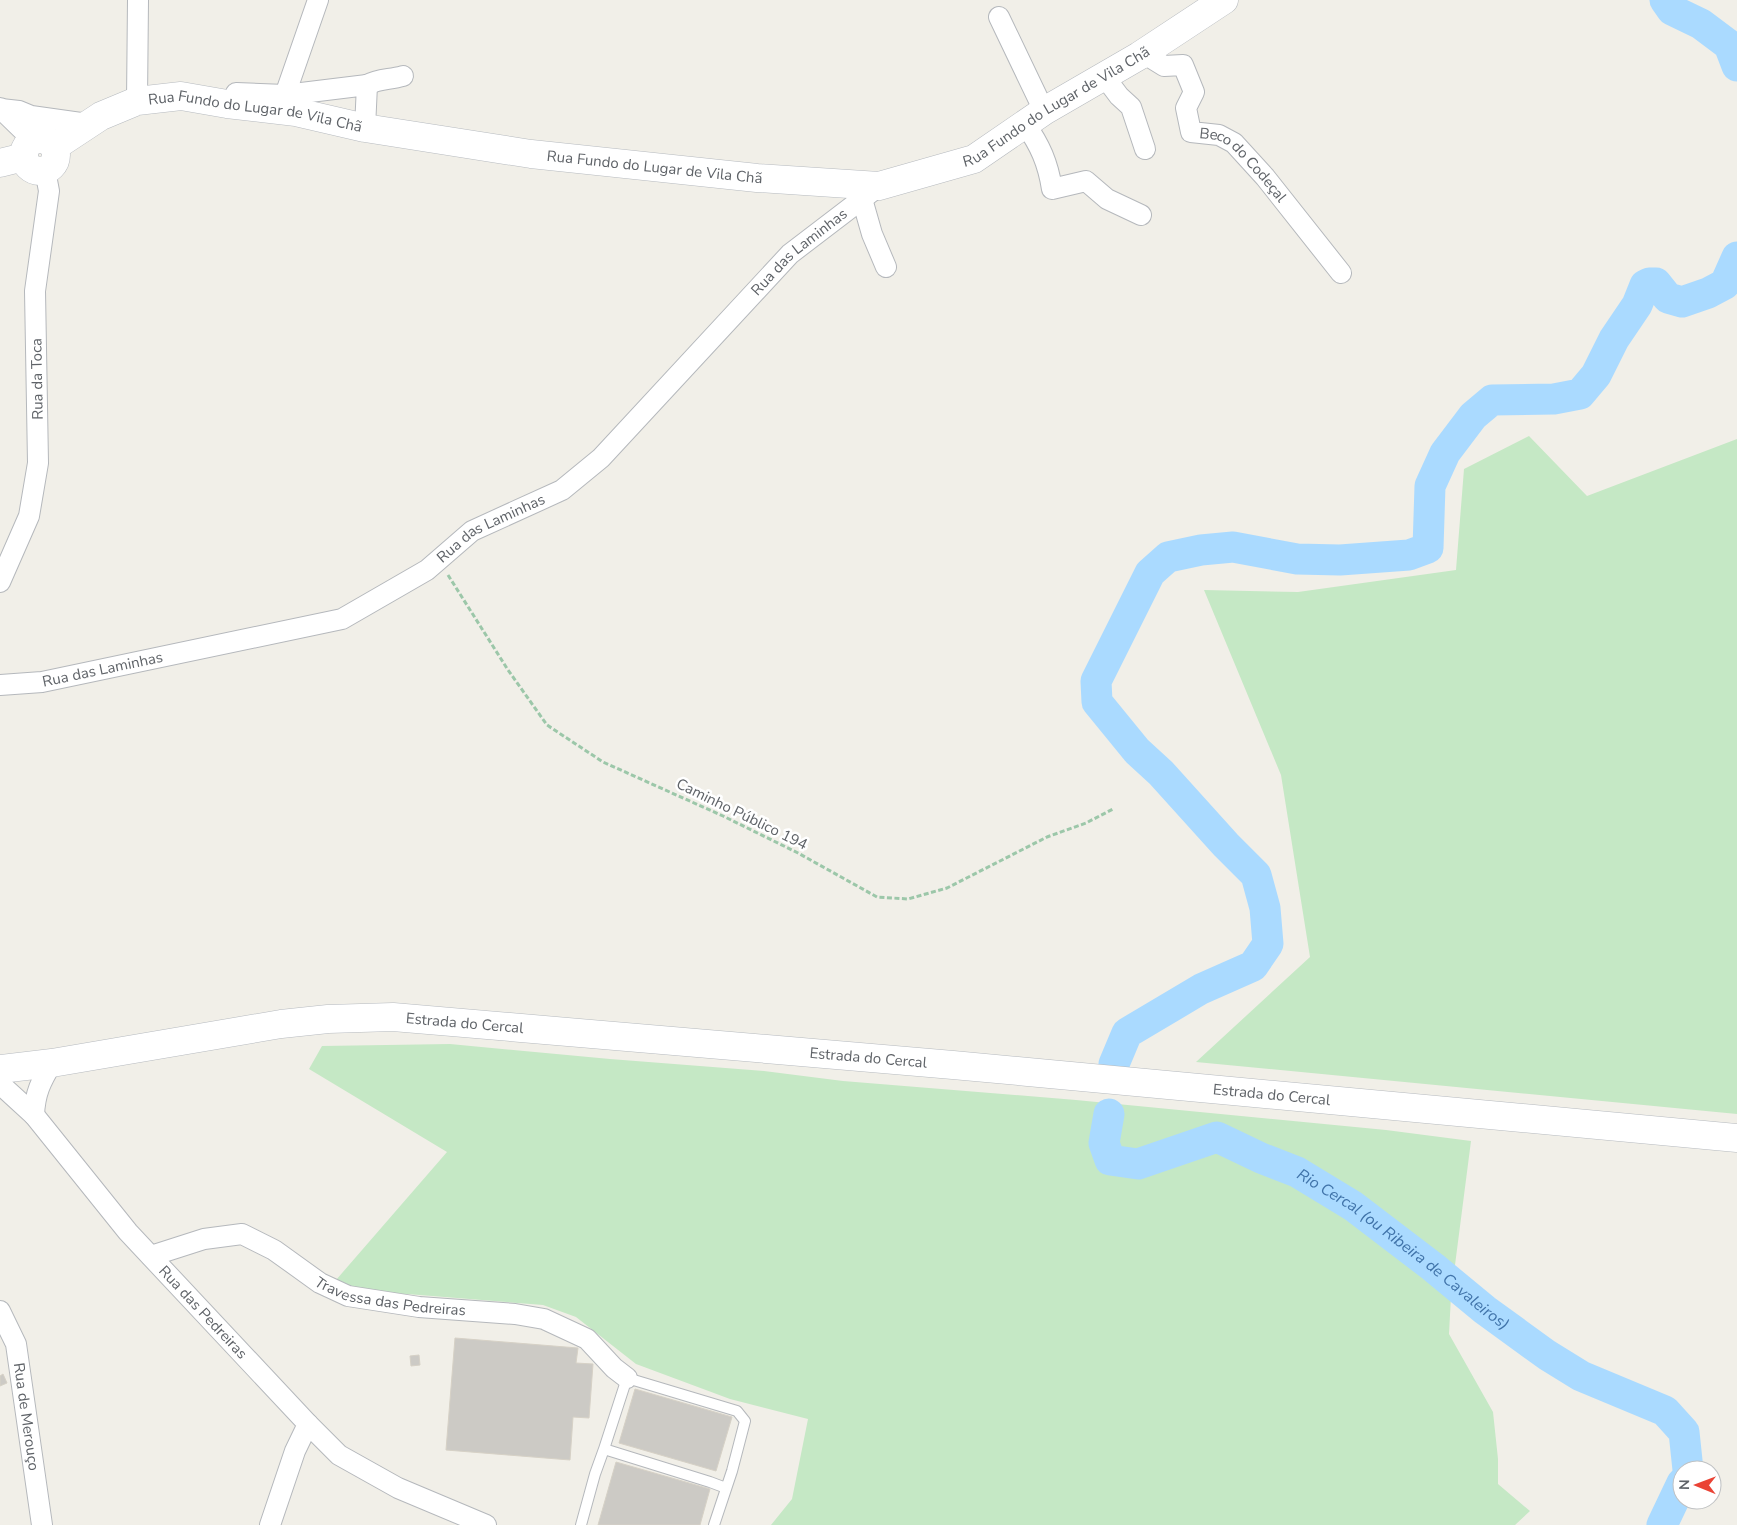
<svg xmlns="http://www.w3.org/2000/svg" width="1737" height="1525" font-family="'Nunito Sans',sans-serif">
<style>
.green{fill:#c5e8c5}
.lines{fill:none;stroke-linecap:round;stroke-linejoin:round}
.stream{stroke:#aadaff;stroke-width:5}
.river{stroke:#aadaff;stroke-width:31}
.building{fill:#cccac5;stroke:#d6d1c6}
.lane-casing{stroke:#b5b8bc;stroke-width:12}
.street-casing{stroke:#b5b8bc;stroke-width:22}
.secondary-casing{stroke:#b6babf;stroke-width:29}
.path{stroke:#9cc7a9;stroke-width:3;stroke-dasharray:5 2.5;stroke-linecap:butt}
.lane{stroke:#fff;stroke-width:10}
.street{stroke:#fff;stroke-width:20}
.secondary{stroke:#fff;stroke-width:28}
.labels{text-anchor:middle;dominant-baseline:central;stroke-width:5;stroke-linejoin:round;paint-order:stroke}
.street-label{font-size:15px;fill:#5f6368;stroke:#fff}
.water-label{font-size:16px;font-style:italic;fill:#4174aa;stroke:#fff}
</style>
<rect width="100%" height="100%" fill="#f1efe8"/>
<path class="green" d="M1529,436L1587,496L1737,439V1114L1196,1062L1310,957L1281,775L1204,590L1298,592L1456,570L1464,469Z
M450,1044L610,1059L764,1071L843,1081L1076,1100L1386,1130L1471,1141L1451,1296L1449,1334L1493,1412L1498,1459V1484L1530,1511L1515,1525H771L792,1499L808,1419L730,1399L636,1364L576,1317L543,1305L407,1294L359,1293L336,1280L447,1152L309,1069L322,1046Z"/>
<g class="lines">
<path class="stream" d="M1725,284L1737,285"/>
<g class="river">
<path d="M1665,0L1672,10L1701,24L1729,45L1737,66"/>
<path d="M1114,1064L1127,1033L1201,989L1253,966L1268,944L1265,908L1256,875L1226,845L1161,773L1137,751L1097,702L1096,681L1150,573L1168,557L1201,550L1233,547L1297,559L1340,560L1409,555L1428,548L1430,486L1445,453L1473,416L1492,400L1554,399L1580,394L1596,375L1614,339L1637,305L1645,285L1649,283H1656L1668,298L1682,302L1708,293L1725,284L1737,257"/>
<path id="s1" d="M1109,1114L1104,1143L1110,1160L1138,1164L1217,1137L1261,1158L1297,1172L1353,1206L1433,1267L1485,1310L1547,1355L1581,1376L1665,1411L1684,1432L1688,1470"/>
<path d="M1662,1525L1682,1483"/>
</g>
</g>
<path class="building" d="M455,1338L578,1348L576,1363L593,1364L589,1418L573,1417L570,1460L446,1450Z
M419,1355L420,1365L411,1366L410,1356Z
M3,1374L7,1383L0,1386V1376Z
M635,1389L732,1417L716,1471L619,1443Z
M616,1462L710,1489L700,1525H598Z"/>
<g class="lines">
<g class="lane-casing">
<path id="lane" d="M604,1449L627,1378L737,1411L745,1421L732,1471L714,1525
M581,1525L595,1474L604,1449L710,1482L726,1488"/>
</g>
<g class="street-casing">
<g id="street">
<path d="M999,17L1044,111"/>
<path id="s2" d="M1143,53L1164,66L1183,65L1194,92L1186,108L1191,132L1219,135L1234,143L1265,177L1341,273"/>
<path d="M1104,76L1119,96L1131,107L1145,149"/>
<path d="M367,85C379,78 389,80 403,76"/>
<path d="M236,93L285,95L318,0"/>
<path d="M285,95L367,85L365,128"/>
<path d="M137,101L138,0"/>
<path d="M0,108L33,140"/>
<path d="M1,109L19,111L31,116L88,124"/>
<path d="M1025,124C1040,145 1048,163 1052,189L1086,181L1107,199L1141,215"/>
<path d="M862,199L872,234L886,267"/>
<path d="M0,582L29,516L38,463L35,291L49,191L45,170"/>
<path id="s3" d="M0,685L42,682L342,619L427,570L472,531L562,490L601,458L790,254L879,186"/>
<path d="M0,1084L34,1115C35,1093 41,1081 52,1063"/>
<path id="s4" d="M34,1115L128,1232L308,1424L295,1451L270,1525"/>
<path id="s5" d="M151,1256L204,1239L242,1234L274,1250L320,1283L348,1296L419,1307L515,1314L544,1319L587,1339L614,1368L627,1378"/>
<path id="s6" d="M0,1311L16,1344L42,1525"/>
<path d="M308,1424L339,1455L398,1488L486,1525"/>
</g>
</g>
<g class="secondary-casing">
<g id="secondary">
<circle cx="40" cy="155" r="16"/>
<path id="s7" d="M54,147L101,116L137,101L181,96L227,104L296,112L365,128L531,154L757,178L879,186L974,159L1044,111L1139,56L1224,0"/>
<path d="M0,163L24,157"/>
<path id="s8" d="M0,1069L52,1063L281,1024L328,1019L393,1017L953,1065L1737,1138"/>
</g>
</g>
<path class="path" d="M448,575L508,670L547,725L603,762L723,816L798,853L877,897L908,899L947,888L1047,837L1086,823L1113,809"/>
<use href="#lane" class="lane"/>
<use href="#street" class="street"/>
<use href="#secondary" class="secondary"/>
</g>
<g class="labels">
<g class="street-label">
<text stroke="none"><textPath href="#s7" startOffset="1040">Rua Fundo do Lugar de Vila Chã</textPath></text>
<text stroke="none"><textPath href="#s7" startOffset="215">Rua Fundo do Lugar de Vila Chã</textPath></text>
<text stroke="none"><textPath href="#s7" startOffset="619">Rua Fundo do Lugar de Vila Chã</textPath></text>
<text stroke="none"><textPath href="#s2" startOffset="180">Beco do Codeçal</textPath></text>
<text stroke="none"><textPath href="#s3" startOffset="942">Rua das Laminhas</textPath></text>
<text transform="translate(37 379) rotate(-91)">Rua da Toca</text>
<text stroke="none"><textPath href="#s3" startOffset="524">Rua das Laminhas</textPath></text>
<text stroke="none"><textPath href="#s3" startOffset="104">Rua das Laminhas</textPath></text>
<text transform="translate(742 814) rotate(26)">Caminho Público 194</text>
<text stroke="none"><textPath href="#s8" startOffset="469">Estrada do Cercal</textPath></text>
<text stroke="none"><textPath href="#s8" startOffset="874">Estrada do Cercal</textPath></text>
<text stroke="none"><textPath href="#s8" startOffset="1279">Estrada do Cercal</textPath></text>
<text stroke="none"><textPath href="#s5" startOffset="259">Travessa das Pedreiras</textPath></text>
<text stroke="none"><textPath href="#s4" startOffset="260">Rua das Pedreiras</textPath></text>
<text stroke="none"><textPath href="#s6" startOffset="110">Rua de Merouço</textPath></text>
</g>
<g class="water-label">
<text stroke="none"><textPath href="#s1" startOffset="378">Rio Cercal (ou Ribeira de Cavaleiros)</textPath></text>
</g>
</g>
<g transform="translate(1697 1485) rotate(271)"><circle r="24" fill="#ffffff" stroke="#bfc1c3"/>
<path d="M0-4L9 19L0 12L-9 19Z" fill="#ea4335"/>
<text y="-8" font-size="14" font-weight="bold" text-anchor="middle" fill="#5f6368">N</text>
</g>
</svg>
